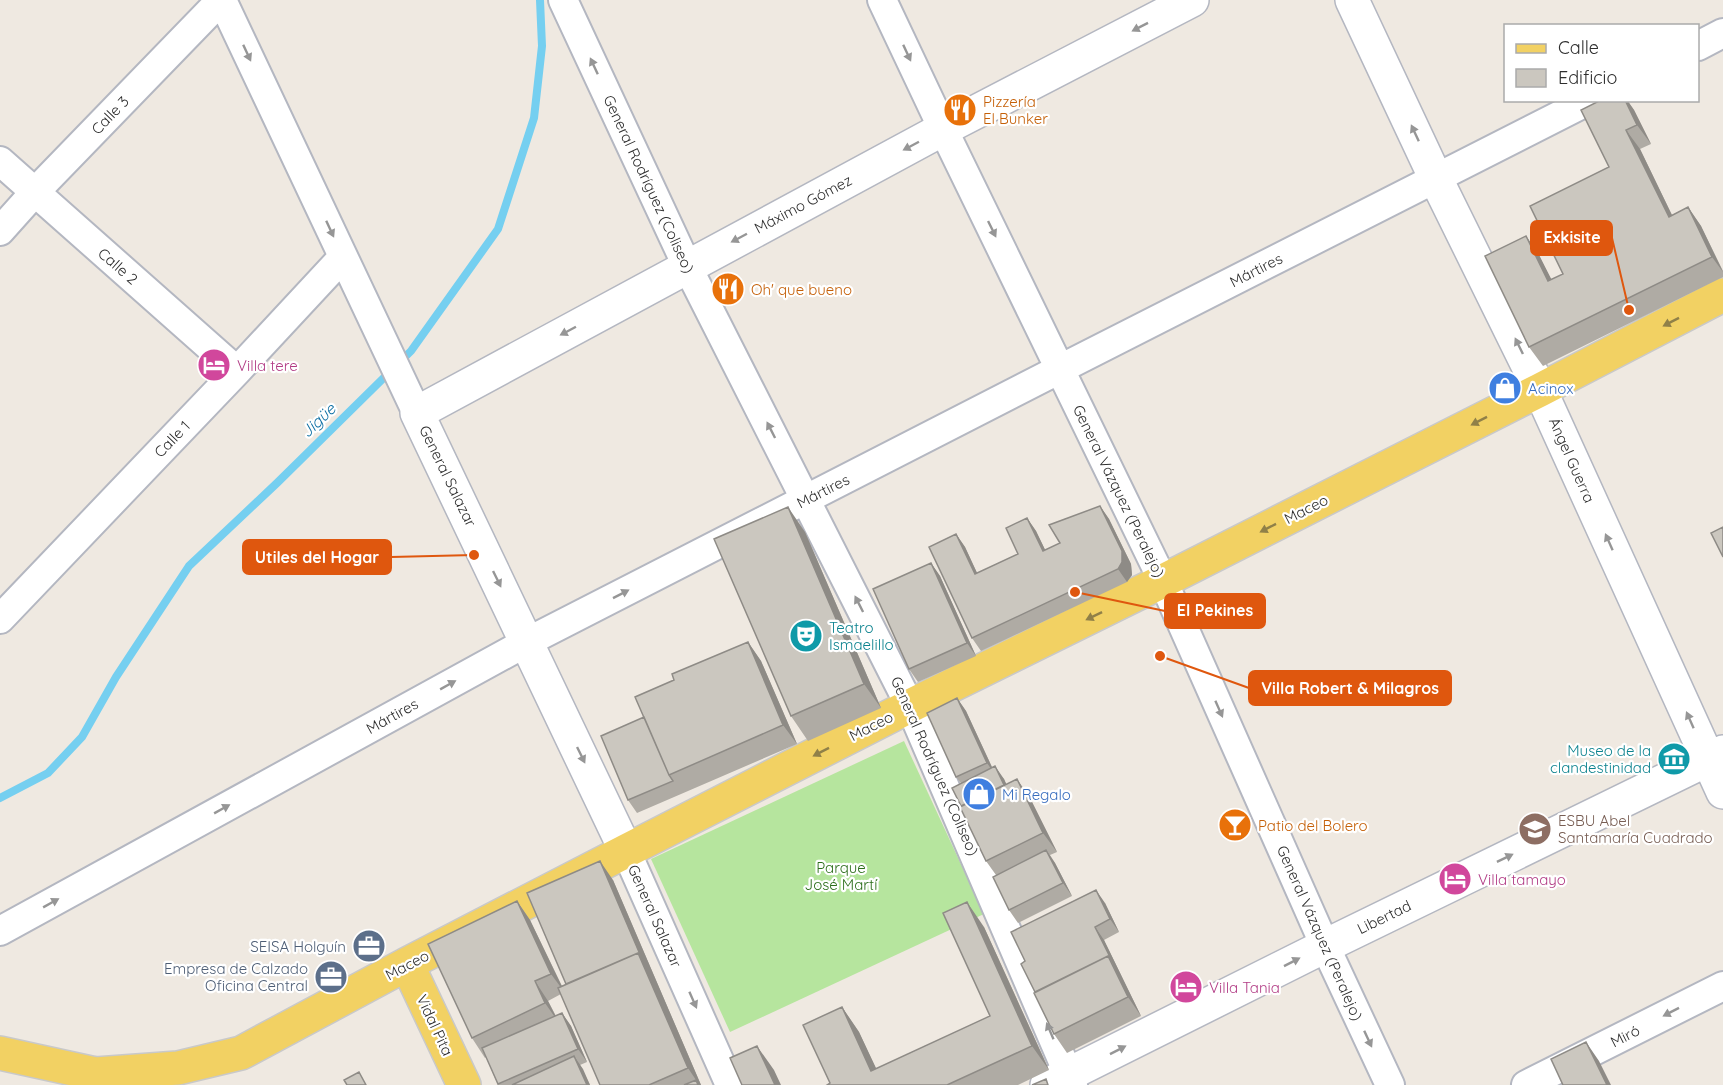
<svg xmlns="http://www.w3.org/2000/svg" width="1723" height="1085" font-family="Quicksand,sans-serif">
<style>
.grass{fill:#b6e59e}
.lines{fill:none;stroke-linecap:round;stroke-linejoin:round}
.stream{stroke:#75cff0;stroke-width:8}
.street-casing{stroke:#b4b7c1;stroke-width:32}
.secondary-casing{stroke:#b4b7c1;stroke-width:36}
.primary-casing{stroke:#c9c9c9;stroke-width:36}
.street{stroke:#fff;stroke-width:28}
.secondary{stroke:#fff;stroke-width:33}
.primary{stroke:#f2d163;stroke-width:33}
.wall{fill:#afaba4}
.shaded-wall{fill:#8e8b86}
.building{fill:#cbc7bf;stroke:#8e8b86;stroke-width:1.5}
.oneway{fill:#969696}
.oneway2{fill:#908048}
.labels{text-anchor:middle;dominant-baseline:central;stroke-width:4.5;stroke-linejoin:round;paint-order:stroke}
.food-label{font-size:15px;fill:#c56008;stroke:#fff;text-anchor:start}
.street-label{font-size:15px;fill:#2e2e2e;stroke:#fff}
.hotel-label{font-size:15px;fill:#b23c85;stroke:#fff;text-anchor:start}
.shop-label{font-size:15px;fill:#366cbe;stroke:#fff;text-anchor:start}
.culture-label{font-size:15px;fill:#0d838f;stroke:#fff;text-anchor:start}
.education-label{font-size:15px;fill:#785e54;stroke:#fff;text-anchor:start}
.park-label{font-size:15px;fill:#2c6e1b;stroke:#fff}
.service-label{font-size:15px;fill:#4e5e75;stroke:#fff;text-anchor:end}
.water-label{font-size:16px;font-style:italic;fill:#0d6fa3;stroke:#fff}
.leader{fill:none;stroke:#df570e;stroke-width:2}
.callout-dot{fill:#df570e;stroke:#fff;stroke-width:2}
.callout{fill:#df570e;stroke:#df570e;stroke-width:2}
.callout-label{font-size:16px;text-anchor:middle;font-weight:bold;fill:#fff}
</style>
<rect width="100%" height="100%" fill="#efe9e1"/>
<path class="grass" d="M904,741L984,914L730,1032L651,859Z"/>
<g class="lines">
<path class="stream" d="M0,798L48,773L82,737L116,677L189,566L277,483L411,351L498,229L534,118L542,46L540,0"/>
<g class="street-casing">
<path id="street" d="M222,0L417,413
M563,0L687,266L910,706L1073,1085
M882,0L943,129L1163,581L1325,946L1390,1085
M1698,46L1723,33
M0,161L237,371
M0,231L34,193L221,0
M0,619L237,371L343,257
M626,851L730,1085
M0,931L527,642L1060,369L1590,100
M1526,1085L1723,986"/>
</g>
<g class="secondary-casing">
<path id="secondary" d="M1352,0L1436,179L1540,390L1723,792
M626,851L417,413L943,129L1192,0
M1047,1085L1325,946L1723,752"/>
</g>
<g class="primary-casing">
<path id="primary" d="M407,964L464,1085
M0,1053L96,1074L178,1068L241,1053L407,964L626,851L910,706L1163,581L1540,390L1723,295"/>
</g>
<use href="#street" class="street"/>
<use href="#secondary" class="secondary"/>
<use href="#primary" class="primary"/>
</g>
<path class="wall" d="M1601,100H1627L1634,110L1651,144L1640,149L1672,215L1688,207L1701,226L1723,271V277L1543,366L1529,347L1526,236L1539,255L1551,280L1563,274L1609,167Z
M1100,506L1109,519L1131,564L1132,575L1127,582L981,651L972,638L956,534L965,547L977,573L1018,554L1027,518L1036,531L1045,550L1060,543Z
M805,532L881,708L808,741L791,716Z
M931,563L940,576L976,656L918,682L909,669Z
M748,642L761,661L797,744L637,813L628,800L644,717L674,680Z
M957,698L966,711L992,767L1004,779L1006,784L1030,798L1057,852L1050,855L1055,863L1072,896L1018,923L1009,910L996,875L986,861L961,806V783L956,777Z
M613,880L701,1085H600L561,994L548,1001L556,1016L562,1013L571,1026L587,1062L580,1065L590,1085H498L486,1057L485,1058L472,1038L517,901L530,920L562,986L566,984Z
M1105,903L1119,932L1104,940L1141,1016L1067,1053L1054,1034L1025,961Z
M984,927L1049,1070L1018,1085H827L830,1083L842,1007L859,1032L876,1069L990,1016Z"/>
<path class="shaded-wall" d="M1625,100H1627L1634,110L1651,144L1637,125Z
M1626,130L1640,149L1682,236L1669,217Z
M1688,207L1701,226L1723,272L1712,257Z
M1526,236L1539,255L1562,300L1548,281Z
M1100,506L1109,519L1131,564L1132,575L1127,582L1118,569Z
M788,507L805,532L881,708L864,684Z
M1027,518L1036,531L1052,564L1043,551Z
M956,534L965,547L984,588L975,574Z
M931,563L940,576L976,656L967,643Z
M748,642L761,661L797,744L783,725Z
M957,698L966,711L996,776L987,763Z
M995,766L1004,779L1016,805L1007,792Z
M1017,779L1030,798L1057,852L1043,833Z
M1046,850L1055,863L1072,896L1063,883Z
M600,861L613,880L701,1085H698L696,1080L688,1068L638,953Z
M1096,890L1105,903L1119,932L1110,919Z
M517,901L530,920L565,993L551,974Z
M967,902L984,927L1049,1070L1032,1046Z
M1095,927L1104,940L1141,1016L1128,997Z
M535,981L548,1001L559,1023L545,1003Z
M842,1007L859,1032L884,1085L871,1071Z
M562,1013L571,1026L587,1062L578,1049Z
M1586,1042L1599,1061L1611,1085H1607Z
M757,1046L774,1070L781,1085H775Z
M574,1056L583,1069L590,1085H587Z"/>
<path class="building" d="M1601,100H1625L1637,125L1626,130L1669,217L1688,207L1712,257L1529,347L1485,256L1526,236L1548,281L1563,274L1530,206L1609,167L1581,110Z
M1100,506L1122,551V562L1118,569L972,638L929,547L956,534L975,574L1018,554L1006,528L1027,518L1043,551L1060,543L1049,525Z
M788,507L864,684L791,716L714,539Z
M1723,527V557L1711,533Z
M931,563L967,643L909,669L873,589Z
M748,642L783,725L669,775L635,697L674,680L672,674Z
M957,698L987,763L956,777L927,713Z
M644,717L669,775L673,781L628,800L601,736Z
M995,766L1004,785L961,806L952,788Z
M1017,779L1043,833L986,861L960,807Z
M1046,850L1063,883L1009,910L993,877Z
M600,861L642,959L638,953L566,984L527,893Z
M1096,890L1110,919L1095,927L1112,961L1108,956L1035,992L1021,964L1025,961L1011,932Z
M517,901L551,974L535,981L545,1003L472,1038L428,944Z
M967,902L1032,1046L947,1085H827L830,1083L803,1025L842,1007L871,1071L990,1016L943,913Z
M638,953L688,1068L649,1085H600L558,988Z
M1108,956L1128,997L1054,1034L1034,993Z
M562,1013L578,1049L498,1084L482,1048Z
M1586,1042L1607,1085H1563L1551,1059Z
M757,1046L775,1085H742L730,1058Z
M574,1056L587,1085H512Z
M359,1072L366,1085H347L344,1080Z
M1046,1079L1048,1085H1032Z
M696,1080L698,1085H684Z"/>
<defs><path id="oneway-solid" d="M-6-.8H1V-3.2L6.5 0L1 3.2V.8H-6Z" transform="scale(1.5)"/></defs>
<g class="oneway">
<use href="#oneway-solid" transform="translate(1140 27) rotate(153)"/>
<use href="#oneway-solid" transform="translate(247 53) rotate(65)"/>
<use href="#oneway-solid" transform="translate(907 53) rotate(65)"/>
<use href="#oneway-solid" transform="translate(594 66) rotate(-115)"/>
<use href="#oneway-solid" transform="translate(1415 133) rotate(-115)"/>
<use href="#oneway-solid" transform="translate(911 146) rotate(152)"/>
<use href="#oneway-solid" transform="translate(330 229) rotate(65)"/>
<use href="#oneway-solid" transform="translate(992 229) rotate(64)"/>
<use href="#oneway-solid" transform="translate(739 238) rotate(152)"/>
<use href="#oneway-solid" transform="translate(568 331) rotate(152)"/>
<use href="#oneway-solid" transform="translate(1519 346) rotate(-116)"/>
<use href="#oneway-solid" transform="translate(771 430) rotate(-117)"/>
<use href="#oneway-solid" transform="translate(1609 542) rotate(-114)"/>
<use href="#oneway-solid" transform="translate(497 579) rotate(64)"/>
<use href="#oneway-solid" transform="translate(621 594) rotate(-27)"/>
<use href="#oneway-solid" transform="translate(859 604) rotate(-117)"/>
<use href="#oneway-solid" transform="translate(448 685) rotate(-29)"/>
<use href="#oneway-solid" transform="translate(1219 709) rotate(66)"/>
<use href="#oneway-solid" transform="translate(1690 720) rotate(-114)"/>
<use href="#oneway-solid" transform="translate(581 755) rotate(64)"/>
<use href="#oneway-solid" transform="translate(222 809) rotate(-29)"/>
<use href="#oneway-solid" transform="translate(1505 858) rotate(-26)"/>
<use href="#oneway-solid" transform="translate(51 903) rotate(-29)"/>
<use href="#oneway-solid" transform="translate(1292 962) rotate(-27)"/>
<use href="#oneway-solid" transform="translate(693 1000) rotate(66)"/>
<use href="#oneway-solid" transform="translate(1671 1012) rotate(153)"/>
<use href="#oneway-solid" transform="translate(1050 1031) rotate(-113)"/>
<use href="#oneway-solid" transform="translate(1368 1039) rotate(65)"/>
<use href="#oneway-solid" transform="translate(1118 1050) rotate(-27)"/>
</g>
<g class="oneway2">
<use href="#oneway-solid" transform="translate(1671 322) rotate(153)"/>
<use href="#oneway-solid" transform="translate(1479 421) rotate(153)"/>
<use href="#oneway-solid" transform="translate(1268 528) rotate(153)"/>
<use href="#oneway-solid" transform="translate(1094 616) rotate(154)"/>
<use href="#oneway-solid" transform="translate(821 752) rotate(153)"/>
</g>
<defs>
<g id="restaurant-disc" transform="scale(1.725)"><circle r="9.5" fill="#e8710a" stroke="#fff"/><path d="M-5-6h1v4h1v-4h1v4h1v-4h1v5L-1.5 .5V6h-2V.5L-5-1ZM5-6V6H3V1.5H1.5Q1.5-4 5-6Z" fill="#fff"/></g>
<g id="hotel-disc" transform="scale(1.725)"><circle r="9.5" fill="#d1479c" stroke="#fff"/><path d="M-6-4.5h1.5V1H6V5H4.5V3h-9V5H-6ZM-4 0a1.8 1.8 0 1 1 3.6 0ZM.5 0V-2.5h3Q6-2.5 6 0Z" fill="#fff"/></g>
<g id="shop-disc" transform="scale(1.725)"><circle r="9.5" fill="#3f7fe0" stroke="#fff"/><path d="M-5-2.5h2.3a2.7 3.5 0 0 1 5.4 0H5L5.5 6h-11ZM-1.5-2.5h3a1.5 2.3 0 0 0-3 0Z" fill="#fff"/></g>
<g id="theatre-disc" transform="scale(1.725)"><circle r="9.5" fill="#0f9aa8" stroke="#fff"/><path d="M-5-5.5Q0-4 5-5.5V0Q5 5 0 6Q-5 5-5 0ZM-3.3-2.5H-1v1.5H-3.3ZM1-2.5H3.3v1.5H1ZM-2.8 1Q0 5.5 2.8 1Z" fill="#fff"/></g>
<g id="museum-disc" transform="scale(1.725)"><circle r="9.5" fill="#0f9aa8" stroke="#fff"/><path d="M0-6L6-3V-2H-6V-3ZM-5-1h2V3h-2ZM-1-1h2V3h-2ZM3-1h2V3H3ZM-6 4H6V6H-6Z" fill="#fff"/></g>
<g id="bar-disc" transform="scale(1.725)"><circle r="9.5" fill="#e8710a" stroke="#fff"/><path d="M-6-5H6L.8 .8V4.5H3.5V6h-7V4.5H-.8V.8Z" fill="#fff"/></g>
<g id="school-disc" transform="scale(1.725)"><circle r="9.5" fill="#8d6e63" stroke="#fff"/><path d="M0-5L7-2L0 1L-7-2ZM-4 1L0 2.5L4 1V4Q0 6-4 4Z" fill="#fff"/></g>
<g id="office-disc" transform="scale(1.725)"><circle r="9.5" fill="#5c6f8a" stroke="#fff"/><path d="M-6-3h4V-5.5h4V-3h4V5H-6ZM-1-4.5V-3h2v-1.5ZM-6 0V1H6V0Z" fill="#fff"/></g>
</defs>
<g fill-rule="evenodd">
<use href="#restaurant-disc" x="960" y="110"/>
<use href="#restaurant-disc" x="728" y="289"/>
<use href="#hotel-disc" x="214" y="365"/>
<use href="#shop-disc" x="1505" y="388"/>
<use href="#theatre-disc" x="806" y="636"/>
<use href="#museum-disc" x="1674" y="759"/>
<use href="#shop-disc" x="979" y="794"/>
<use href="#bar-disc" x="1235" y="825"/>
<use href="#school-disc" x="1535" y="829"/>
<use href="#hotel-disc" x="1455" y="879"/>
<use href="#office-disc" x="369" y="946"/>
<use href="#office-disc" x="331" y="977"/>
<use href="#hotel-disc" x="1186" y="987"/>
</g>
<g class="labels">
<g class="food-label">
<text x="983" y="101">Pizzería<tspan x="983" dy="17">El Bunker</tspan></text>
<text x="751" y="289">Oh' que bueno</text>
<text x="1258" y="825">Patio del Bolero</text>
</g>
<g class="street-label">
<text transform="translate(110 115) rotate(-46)">Calle 3</text>
<text transform="translate(649 184) rotate(65)">General Rodríguez (Coliseo)</text>
<text transform="translate(803 204) rotate(-28)">Máximo Gómez</text>
<text transform="translate(118 266) rotate(41)">Calle 2</text>
<text transform="translate(1256 270) rotate(-27)">Mártires</text>
<text transform="translate(172 439) rotate(-46)">Calle 1</text>
<text transform="translate(1572 460) rotate(66)">Ángel Guerra</text>
<text transform="translate(448 476) rotate(64)">General Salazar</text>
<text transform="translate(823 491) rotate(-27)">Mártires</text>
<text transform="translate(1119 491) rotate(64)">General Vázquez (Peralejo)</text>
<text transform="translate(1306 509) rotate(-27)">Maceo</text>
<text transform="translate(392 716) rotate(-29)">Mártires</text>
<text transform="translate(871 726) rotate(-27)">Maceo</text>
<text transform="translate(935 766) rotate(66)">General Rodríguez (Coliseo)</text>
<text transform="translate(655 916) rotate(66)">General Salazar</text>
<text transform="translate(1384 917) rotate(-26)">Libertad</text>
<text transform="translate(1320 933) rotate(66)">General Vázquez (Peralejo)</text>
<text transform="translate(407 965) rotate(-28)">Maceo</text>
<text transform="translate(435 1025) rotate(65)">Vidal Pita</text>
<text transform="translate(1625 1036) rotate(-27)">Miró</text>
</g>
<g class="hotel-label">
<text x="237" y="365">Villa tere</text>
<text x="1478" y="879">Villa tamayo</text>
<text x="1209" y="987">Villa Tania</text>
</g>
<g class="shop-label">
<text x="1528" y="388">Acinox</text>
<text x="1002" y="794">Mi Regalo</text>
</g>
<g class="culture-label">
<text x="829" y="627">Teatro<tspan x="829" dy="17">Ismaelillo</tspan></text>
<text x="1651" y="750" text-anchor="end">Museo de la<tspan x="1651" dy="17">clandestinidad</tspan></text>
</g>
<g class="education-label">
<text x="1558" y="820">ESBU Abel<tspan x="1558" dy="17">Santamaría Cuadrado</tspan></text>
</g>
<g class="park-label">
<text x="841" y="867">Parque<tspan x="841" dy="17">José Martí</tspan></text>
</g>
<g class="service-label">
<text x="346" y="946">SEISA Holguín</text>
<text x="308" y="968">Empresa de Calzado<tspan x="308" dy="17">Oficina Central</tspan></text>
</g>
<g class="water-label">
<text transform="translate(318 420) rotate(-44)">Jigüe</text>
</g>
</g>
<path class="leader" d="M1629 310L1612 238M474 555L391 557M1075 592L1165 611M1160 656L1249 688"/>
<g class="callout-dot">
<circle cx="1629" cy="310" r="6"/>
<circle cx="474" cy="555" r="6"/>
<circle cx="1075" cy="592" r="6"/>
<circle cx="1160" cy="656" r="6"/>
</g>
<g class="callout">
<rect x="1531" y="221" width="81" height="34" rx="6"/>
<rect x="243" y="540" width="148" height="34" rx="6"/>
<rect x="1165" y="594" width="100" height="34" rx="6"/>
<rect x="1249" y="671" width="202" height="34" rx="6"/>
</g>
<g class="callout-label">
<text x="1572" y="243">Exkisite</text>
<text x="317" y="563">Utiles del Hogar</text>
<text x="1215" y="616">El Pekines</text>
<text x="1350" y="694">Villa Robert &amp; Milagros</text>
</g>
<rect x="1504" y="24" width="195" height="78" fill="#ffffff" stroke="#ababab" stroke-width="1.5"/>
<rect x="1516" y="44" width="30" height="9" fill="#f2d163" stroke="#ababab" stroke-width="1.5"/>
<text x="1558" y="54" font-size="18" fill="#2e2e2e">Calle</text>
<rect x="1516" y="69" width="30" height="18" fill="#cbc7bf" stroke="#ababab" stroke-width="1.5"/>
<text x="1558" y="84" font-size="18" fill="#2e2e2e">Edificio</text>
</svg>
